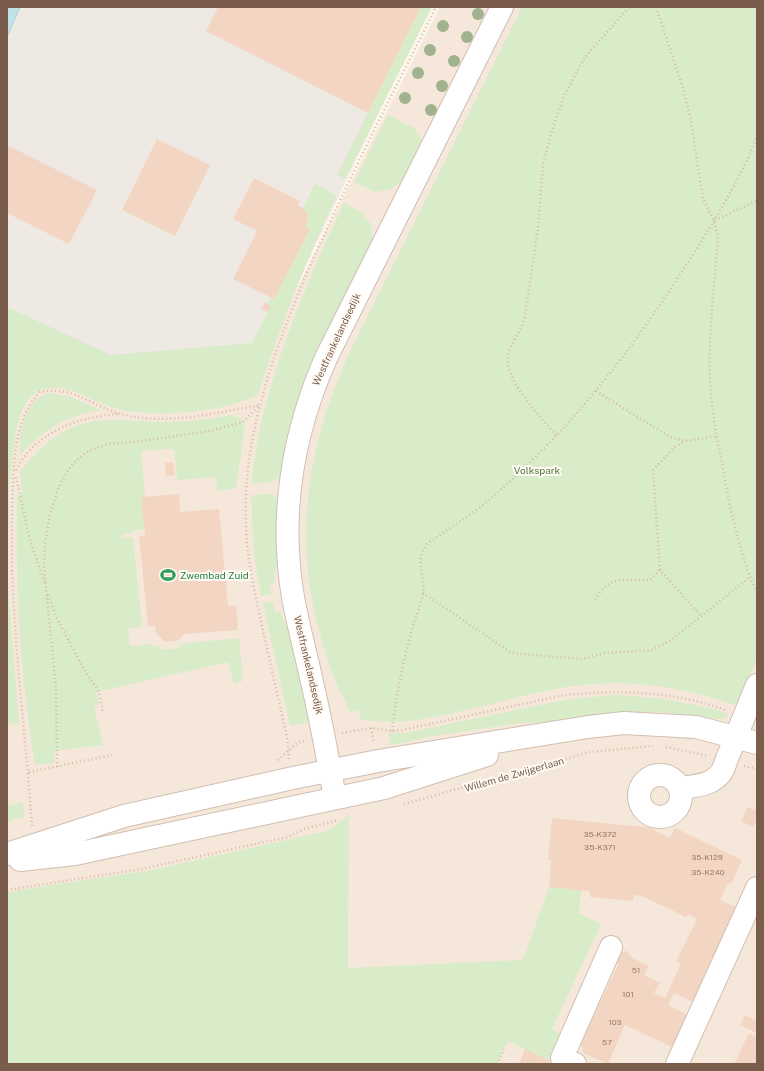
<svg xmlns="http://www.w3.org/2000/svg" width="764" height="1071" font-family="'Public Sans',sans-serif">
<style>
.residential{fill:#f5e8da}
.industrial{fill:#efe9e4}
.green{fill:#d8ecc9}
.water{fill:#bfe3e8;stroke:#a5d3da}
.building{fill:#f3d5c3}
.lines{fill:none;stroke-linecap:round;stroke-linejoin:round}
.minor-casing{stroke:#d1beb0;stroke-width:24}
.path{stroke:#d9b8a5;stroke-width:2.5;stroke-dasharray:1 3;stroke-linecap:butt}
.minor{stroke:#fff;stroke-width:22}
.tree{fill:#a0b28e}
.labels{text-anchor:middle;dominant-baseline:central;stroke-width:4;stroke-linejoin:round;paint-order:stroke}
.number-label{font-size:8px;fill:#987a6a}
.street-label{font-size:10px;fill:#7a5c4d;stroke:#fffaf3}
.park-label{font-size:10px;fill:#537a41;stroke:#fffaf3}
.leisure-label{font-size:10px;fill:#27864d;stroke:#fffaf3;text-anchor:start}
</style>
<rect width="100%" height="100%" fill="#fdf6ec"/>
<path class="residential" d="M440,7H757V1064H7V407L77,361L259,363Z"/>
<path class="industrial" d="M10,7H429L259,363L77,361L7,322V13Z"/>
<path class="green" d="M421,7H432L345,179L337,175Z
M522,7H757V658L739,703L733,705C682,685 621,678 566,687C513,696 462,714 409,721C393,723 377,721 361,720L358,710L350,712C347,702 341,694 337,685C328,663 321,641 316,618C293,523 312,432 353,345Z
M388,115L416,129L415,132L420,136L423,145L403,184L400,182L390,190L378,191L377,193L354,182Z
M315,184L337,196C306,260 280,327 258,395C224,410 190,414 153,413C141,412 129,412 117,409C98,403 81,393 62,388C21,382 17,424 13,454C12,466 9,479 9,491C8,504 11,521 7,534V307L111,355L252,343L271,306L267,304L270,298L274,299L310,229L306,227L308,217L303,208Z
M344,203L365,214L364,217L371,224L372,238L375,239L282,477L270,482L251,484C262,386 302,292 344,203Z
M49,393L68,396L101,410C67,415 43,430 20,455C18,432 25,401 49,393Z
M231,415L240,418L245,425L236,488L217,491L216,477L177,480L174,449L141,451L145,496L141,497L144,529L133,530V533L122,534V538L133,537L142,627L128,629L130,646L153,644V647L160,646L161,650L179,648V644L239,638L243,681L234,683L228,662L96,692L99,706L94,707L103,745L54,751V763L35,765C20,676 15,586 17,495L22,494L20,471C35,454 50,437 71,428C101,415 133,422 164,422C187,422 208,419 231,415Z
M270,494L280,499V540L274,583L270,584L272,594L261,596L254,556L251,495Z
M7,586H8L19,724L7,723Z
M273,602L275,612L280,611L293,641L310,722L290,726L263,603Z
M612,695C651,696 690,702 727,713L728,716L727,718L716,719L659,712L615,713L567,721L520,723L434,736L391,745L388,733H405L564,700Z
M23,802L24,817L11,820L7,823V806Z
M349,815L348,968L523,960L549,887L581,890L579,913L601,924L552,1029L564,1035L550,1061L508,1041L497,1064H7V892L151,870L327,831Z"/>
<path class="water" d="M7,7H20L7,37Z"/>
<path class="building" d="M218,7H421L368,113L206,31Z
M157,139L210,165L175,236L122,210Z
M7,145L97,190L69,244L7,213Z
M254,178L300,201L298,205L305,210L308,217L306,227L310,229L274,299L233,279L257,231L233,219Z
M265,302L271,306L268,312L261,309Z
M173,462L175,475L166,476L165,463Z
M179,494L180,512L219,509L228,606H236L238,630L184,634L179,640L165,642L156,633L155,626H148L139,536H145L141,497Z
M748,807L757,811V819L753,827L741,821Z
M552,818L654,828V830L670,838L675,828L742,860L731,884L728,883L720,900L737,908L693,1002L674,993L668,1005L687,1015L672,1047L625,1025L608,1064L583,1053L582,1046L578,1044L581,1043L618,965L616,959L619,952L627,951L632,958L649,966L644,975L658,982L661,980L654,993L665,998L681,964L676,961L697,919L688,914L686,917L642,896L634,895L633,901L590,897V891L549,887L551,860H548Z
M745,1015L757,1021V1033L740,1025Z
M749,1033L757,1037V1064H734Z
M525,1049L550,1061L549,1064H519Z"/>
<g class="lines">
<g class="minor-casing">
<path id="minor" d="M639 796a21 21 0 1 1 42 0a21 21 0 1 1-42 0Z
M680,788C700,786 721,784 726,761L757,685
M335,798C328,759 321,720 312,682C306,654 298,625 293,597C279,515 293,433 326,358L502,7
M7,854L124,816L293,778L378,761L588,727L624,723L696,727L757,743
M20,860L75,854L384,788L487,755
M575,1064L562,1058L611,947
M677,1064L757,888"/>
</g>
<path class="path" d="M656,7L683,88L691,121L703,199L714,221L718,237C715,284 708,332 710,380C711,406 716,432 721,458C729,503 738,551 757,593
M715,220L757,201
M596,391L670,437L685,441L717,436
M556,435C540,416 501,378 509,352C513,339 522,331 525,316L538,228L543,164L553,127L565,94L585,57L629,7
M16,470C34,433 79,416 119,414
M16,477L30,540L45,584
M660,570L653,470L676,446L685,441
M7,571H13
M423,593L510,652L521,654L582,659L605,653L652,650L670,641L750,577
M48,595L57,618L82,666L99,692L103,713
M595,600C610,574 624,581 650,580L660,570L701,616
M371,728L374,742
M392,731C396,696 403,663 412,629C415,617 421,606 423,594C426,573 413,563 427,544C448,529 472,515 491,498C571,430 636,345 692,256C716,218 740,179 757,137
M342,733L371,728L392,731L402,730L565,695C619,690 674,691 725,710
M666,747L708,756
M289,759L287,737C279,702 271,666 263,631C256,597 247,562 246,527C242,441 271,359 304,280C344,187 391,97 436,7
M278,760L297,743L304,741
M744,766L757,769
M57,767L56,688L44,568L45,544L50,514L59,486L71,466L86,452L108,444L141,441L210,431L243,422L260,405
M29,772L112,755
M404,804L590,752L653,746
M32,826C25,723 10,622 12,519C13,490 12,453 21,425C25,412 31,402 40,392C73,385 91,406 121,414C165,426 216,413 260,405
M7,890L141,869L288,837L304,829L339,820
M497,1064L504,1049"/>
<use href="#minor" class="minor"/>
</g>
<g class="tree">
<circle cx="478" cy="14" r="6"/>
<circle cx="443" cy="26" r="6"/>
<circle cx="467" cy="37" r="6"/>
<circle cx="430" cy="50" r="6"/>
<circle cx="454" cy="61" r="6"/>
<circle cx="418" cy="73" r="6"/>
<circle cx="442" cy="86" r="6"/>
<circle cx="405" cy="98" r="6"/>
<circle cx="431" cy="110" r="6"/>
</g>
<defs>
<g id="stadium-bare" transform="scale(1.2)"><path d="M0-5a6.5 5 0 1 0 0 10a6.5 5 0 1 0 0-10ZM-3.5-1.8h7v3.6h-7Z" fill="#2e9e5b" stroke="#fffaf3" stroke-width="2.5" paint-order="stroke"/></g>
</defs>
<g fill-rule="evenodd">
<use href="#stadium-bare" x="168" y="575"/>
</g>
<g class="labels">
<g class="number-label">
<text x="600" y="834">35-K372</text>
<text x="600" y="847">35-K371</text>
<text x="707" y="857">35-K129</text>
<text x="708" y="872">35-K240</text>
<text x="636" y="970">51</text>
<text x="628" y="994">101</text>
<text x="615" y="1022">103</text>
<text x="607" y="1042">57</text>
</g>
<g class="street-label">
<text transform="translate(336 339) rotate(-65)">Westfrankelandsedijk</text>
<text transform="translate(309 665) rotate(77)">Westfrankelandsedijk</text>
<text transform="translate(514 774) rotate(-16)">Willem de Zwijgerlaan</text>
</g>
<g class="park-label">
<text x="537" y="470">Volkspark</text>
</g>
<g class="leisure-label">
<text x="180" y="575">Zwembad Zuid</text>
</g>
</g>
<rect width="764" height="1071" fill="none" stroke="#7a5c4d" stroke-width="16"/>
</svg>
